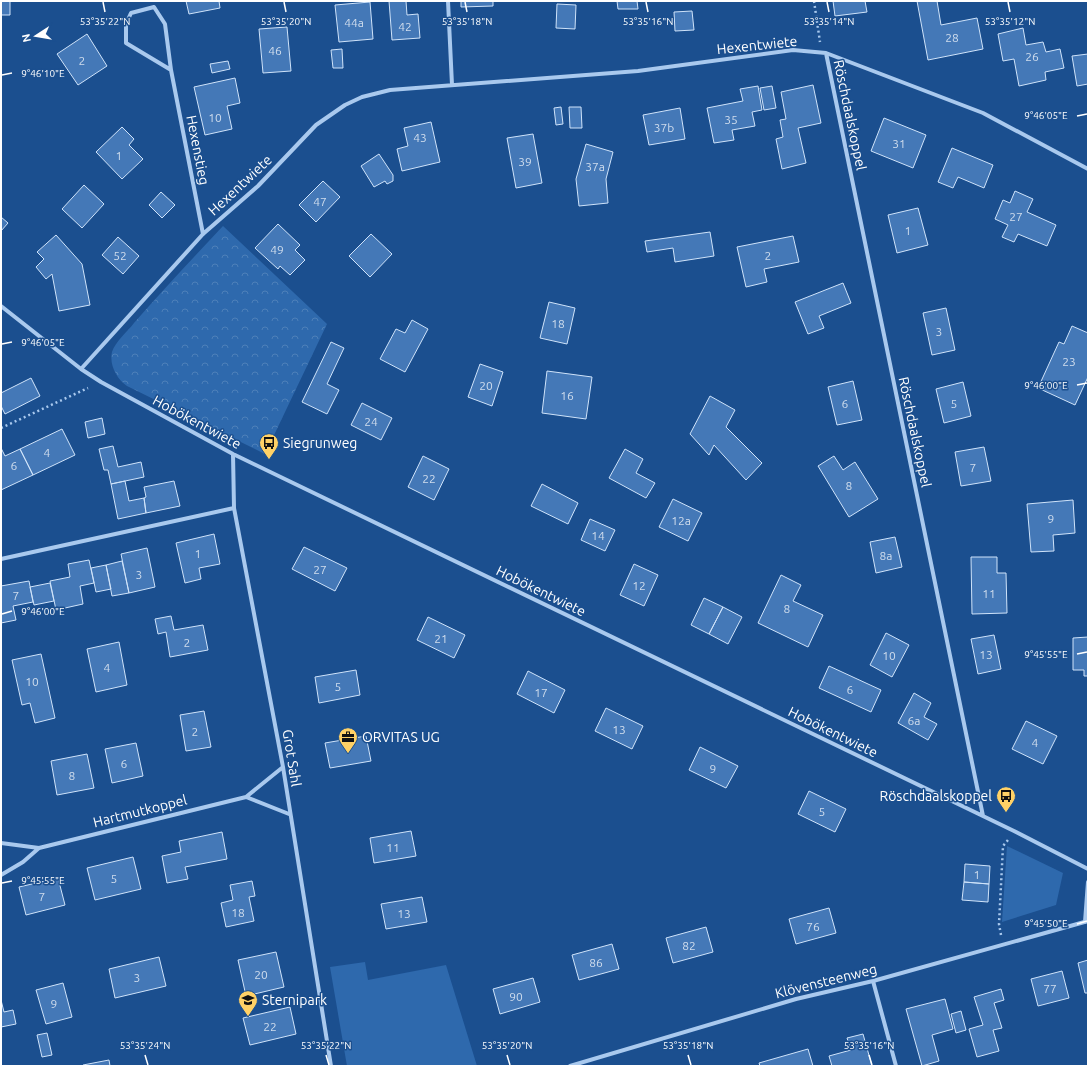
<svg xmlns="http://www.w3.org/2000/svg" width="1089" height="1067" font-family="Ubuntu,sans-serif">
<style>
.grass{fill:#2e69ad}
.forest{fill:url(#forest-crowns)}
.building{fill:#4478b7;stroke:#cfe3fa}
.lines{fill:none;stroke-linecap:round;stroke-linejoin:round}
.path{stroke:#a9c9ee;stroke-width:2.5;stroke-dasharray:2 3;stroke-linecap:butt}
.minor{stroke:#a9c9ee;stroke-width:4}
.ticks{fill:none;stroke:#fff;stroke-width:1.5}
.labels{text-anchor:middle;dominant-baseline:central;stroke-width:3;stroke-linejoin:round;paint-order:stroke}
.number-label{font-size:12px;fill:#d0dded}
.street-label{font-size:14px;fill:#fff;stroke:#1b4f8f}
.poi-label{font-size:14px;fill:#fff;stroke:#1b4f8f;text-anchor:start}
.ticks-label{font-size:10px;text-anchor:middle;fill:#fff;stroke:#1b4f8f;stroke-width:3;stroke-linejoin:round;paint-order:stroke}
</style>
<defs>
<pattern id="forest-crowns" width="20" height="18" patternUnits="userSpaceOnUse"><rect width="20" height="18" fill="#2e69ad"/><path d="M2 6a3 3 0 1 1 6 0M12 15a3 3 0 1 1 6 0" fill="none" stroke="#4d80b9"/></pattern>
</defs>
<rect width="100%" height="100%" fill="#1b4f8f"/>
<path class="grass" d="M1007,846L1063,873L1056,905L1002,922Z
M365,962L368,980L446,965L477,1066H347L330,967Z"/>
<path class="forest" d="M223,226L327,324L265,454L127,386C117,379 109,365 112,352C115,342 128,331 134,323C163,290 193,258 223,226Z"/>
<path class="building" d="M1,1H10V15H1Z
M186,1H219L220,8L189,14Z
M389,1H406L407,15L418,14L420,38L392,40Z
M461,1H493V6L461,7Z
M617,1H637L638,9H618Z
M833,1H865L867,12L835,16Z
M917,1H937L941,25L977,18L983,49L928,60Z
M370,2L373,39L339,42L335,5Z
M557,4L576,5L575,29L556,28Z
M692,11L694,30L675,31L674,12Z
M287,27L291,71L263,73L259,29Z
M1023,28L1026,45L1043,42L1046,52L1060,49L1064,68L1045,72L1046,80L1019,86L1014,59L1003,61L998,34Z
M87,34L107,66L78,85L57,54Z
M342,49L343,68H333L331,50Z
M1088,54V84L1077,86L1072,56Z
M228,61L230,69L212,73L210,64Z
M235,78L240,103L227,106L232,129L205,135L194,87Z
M813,85L821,123L798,128L806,163L782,169L776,139L783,137L780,120L786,119L781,92Z
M758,86L762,110L752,112L755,126L732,130L734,140L714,143L707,108L743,101L740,89Z
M772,86L776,108L764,110L760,88Z
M561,107L563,124L556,125L554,108Z
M569,107H581L582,128H570Z
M680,108L685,139L649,145L643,115Z
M884,118L926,135L913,168L871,151Z
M431,122L440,162L402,171L397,149L408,146L404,128Z
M122,127L134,139L129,145L143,159L122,179L96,152Z
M533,134L542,183L516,188L507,138Z
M586,144L613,152L606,179L608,203L579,206L576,179Z
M952,148L993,165L984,188L958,177L953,188L938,182Z
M379,154L393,175V181L387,184L385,181L374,187L361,166Z
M323,181L340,197L316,222L299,205Z
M84,185L104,204L82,228L62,209Z
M1015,191L1033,199L1027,212L1056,225L1047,246L1018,234L1014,242L1002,237L1008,225L995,219L1003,200L1010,203Z
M161,192L175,205L162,218L149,205Z
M918,208L928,245L897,253L888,215Z
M1,217L8,223L1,231Z
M278,224L300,245L295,250L305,260L290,275L280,266L278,269L255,248Z
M710,232L714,256L675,262L673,248L647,252L645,241Z
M371,234L392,254L370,277L349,256Z
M56,235L82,264L90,305L59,311L52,274L46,279L36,267L44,259L37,252Z
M793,236L799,262L764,269L767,282L746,287L737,247Z
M118,237L139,256L123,274L102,255Z
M843,283L851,303L819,316L824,328L808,334L795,302Z
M549,302L575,308L567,344L540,338Z
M946,308L955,350L932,355L923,313Z
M412,320L428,329L405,372L380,359L396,329L405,333Z
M1072,326L1088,333V377L1075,405L1038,388L1059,342L1064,344Z
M331,342L344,348L327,384L339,390L327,414L302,402Z
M480,364L503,372L492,406L468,397Z
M547,371L592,377L586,419L542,413Z
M31,378L40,396L5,414L1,406V393Z
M853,381L862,420L837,425L828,387Z
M963,382L971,416L944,423L936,389Z
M710,396L735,410L726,427L762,463L746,480L714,445L709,455L690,434Z
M362,403L392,418L381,440L351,425Z
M102,418L105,434L88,438L85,422Z
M62,429L75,455L33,475L20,449Z
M113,446L118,467L141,462L144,477L111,484L108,470H104L99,449Z
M984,447L991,481L961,486L955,452Z
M1,448L5,456L20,449L33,475L1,490Z
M625,449L643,459L636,473L655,483L646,498L609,478Z
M423,456L449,469L434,500L408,487Z
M834,456L843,470L855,462L878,499L849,517L818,466Z
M125,481L129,501L144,498L146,513L118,519L111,484Z
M174,481L180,506L146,513L144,498L146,497L144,487Z
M542,484L578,503L568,524L531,506Z
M673,499L702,513L688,541L659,527Z
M1073,500L1075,533L1053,535L1054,551L1031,552L1027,504Z
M590,519L615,530L605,551L581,540Z
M214,534L220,564L199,568L201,579L185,583L176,543Z
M895,537L902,567L876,573L870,542Z
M304,547L347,568L335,591L292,569Z
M147,548L155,587L129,593L121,554Z
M971,557H997V573H1006L1007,613L972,614Z
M89,560L94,583L80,586L83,604L56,610L50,581L70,577L68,564Z
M122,561L129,593L112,596L106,565Z
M634,564L658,575L644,606L620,595Z
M106,565L111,589L96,592L91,568Z
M781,575L801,585L793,601L823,615L808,647L758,623Z
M29,581L33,602L13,606L16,620L1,623V586Z
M50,583L54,601L34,605L30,587Z
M704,598L723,607L709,634L691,625Z
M723,607L742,617L728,644L709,634Z
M171,616L174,630L203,625L208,650L170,657L166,632L158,634L155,619Z
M428,617L465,635L454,658L417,640Z
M886,633L909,645L892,677L870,665Z
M994,635L1001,669L978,674L971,639Z
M1088,637V676H1084V670H1073V638Z
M119,642L127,685L96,692L87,649Z
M41,654L55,718L35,723L30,703L22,705L12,660Z
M829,666L881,690L871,712L819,688Z
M356,670L360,695L319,703L315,677Z
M528,671L565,690L554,713L517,694Z
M914,693L931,703L924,717L937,724L928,740L898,723Z
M606,708L643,726L632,749L595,731Z
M204,711L211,747L186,751L180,715Z
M1026,721L1057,736L1043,764L1012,749Z
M366,736L371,761L330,768L325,743Z
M136,743L143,776L112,783L105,749Z
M700,747L738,766L726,788L689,770Z
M87,754L94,788L57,795L51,761Z
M809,791L846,809L835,832L798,814Z
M411,831L416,856L374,863L370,838Z
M222,832L227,859L185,867L188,879L167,883L162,856L181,852L179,841Z
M133,857L141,889L95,900L87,868Z
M965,864L990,866L989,884L964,882Z
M58,878L65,905L26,915L19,887Z
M252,881L255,896L249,897L254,921L226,927L221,903L233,900L230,885Z
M964,882L989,884L988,902L962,900Z
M422,897L427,922L386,929L381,904Z
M829,908L836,933L796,944L789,919Z
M706,927L713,952L673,963L666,938Z
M612,944L619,969L579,980L572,955Z
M276,952L284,987L246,996L238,960Z
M159,957L166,986L115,998L109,969Z
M1088,960V993H1085L1078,963Z
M1062,971L1069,998L1038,1006L1031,979Z
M533,978L540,1002L500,1014L493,989Z
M63,983L72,1017L46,1024L36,990Z
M1001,989L1004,1000L994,1003L1002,1028L993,1030L999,1051L977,1057L969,1029L983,1025L974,997Z
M945,999L953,1029L932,1035L939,1061L922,1066L906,1009Z
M1,1000L4,1012L13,1010L16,1024L1,1027Z
M290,1007L296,1034L250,1045L243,1018Z
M961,1011L966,1030L956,1033L951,1014Z
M47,1033L52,1055L42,1057L37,1035Z
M863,1034L872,1066H832L829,1056L851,1050L847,1038Z
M808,1049L813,1066H760L759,1063Z
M109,1060L110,1066H83V1065Z"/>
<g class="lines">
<path class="path" d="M814,1L820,42
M1,428L88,388
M1001,935L999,924L1003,846L1008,840"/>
<path class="minor" d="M448,1L452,85
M826,53L983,816
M171,70L126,43V24L131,13L154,7L165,24L171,70L203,234
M1,306L81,369L101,382L233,454L1014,831L1088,869
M81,369L203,234L258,186L316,125L345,105L362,97L390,90L638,71L793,50L826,53L983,113L1088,169
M233,454L234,508L283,767L331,1066
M1,559L234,508
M246,797L289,814
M1,843L39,848L246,797L283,767
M1,875L23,862L39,848
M1085,922L1088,882
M873,981L896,1066
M570,1066L796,999L873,981L1088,921"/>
</g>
<path class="ticks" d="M103,2L105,12M284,2L286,12M465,2L467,12M646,2L648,12M827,2L829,12M1008,2L1010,12M2,75L12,73M1077,116L1087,114M2,344L12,342M1077,385L1087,383M2,614L12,611M1077,654L1087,652M2,883L12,881M1077,924L1087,921M145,1055L148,1065M326,1055L329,1065M507,1055L510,1065M688,1055L691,1065M869,1055L872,1065"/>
<defs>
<g id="bus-pin" transform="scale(1)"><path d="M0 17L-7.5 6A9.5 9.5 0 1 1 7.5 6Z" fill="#ffd166" stroke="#1b4f8f"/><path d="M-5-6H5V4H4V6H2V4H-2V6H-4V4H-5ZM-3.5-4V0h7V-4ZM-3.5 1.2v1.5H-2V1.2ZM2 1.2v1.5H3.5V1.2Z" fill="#111"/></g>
<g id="office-pin" transform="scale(1)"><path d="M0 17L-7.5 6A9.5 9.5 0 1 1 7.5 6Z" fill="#ffd166" stroke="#1b4f8f"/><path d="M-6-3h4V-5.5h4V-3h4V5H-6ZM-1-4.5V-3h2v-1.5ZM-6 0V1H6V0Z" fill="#111"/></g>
<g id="school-pin" transform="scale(1)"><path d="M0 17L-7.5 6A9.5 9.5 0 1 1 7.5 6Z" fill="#ffd166" stroke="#1b4f8f"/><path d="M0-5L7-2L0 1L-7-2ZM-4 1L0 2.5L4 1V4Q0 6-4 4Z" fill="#111"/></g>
</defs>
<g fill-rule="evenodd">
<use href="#bus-pin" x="269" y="443"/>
<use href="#office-pin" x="348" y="737"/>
<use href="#bus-pin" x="1006" y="796"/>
<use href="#school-pin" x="248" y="1000"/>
</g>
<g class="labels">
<g class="number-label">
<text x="354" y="22">44a</text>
<text x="405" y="26">42</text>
<text x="952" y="37">28</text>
<text x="275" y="50">46</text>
<text x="1032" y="56">26</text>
<text x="82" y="60">2</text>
<text x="215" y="117">10</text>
<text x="731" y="119">35</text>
<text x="664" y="127">37b</text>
<text x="420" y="137">43</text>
<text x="899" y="143">31</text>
<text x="119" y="155">1</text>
<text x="525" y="161">39</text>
<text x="595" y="166">37a</text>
<text x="320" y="201">47</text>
<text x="1016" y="216">27</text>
<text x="908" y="230">1</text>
<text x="277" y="249">49</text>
<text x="120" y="255">52</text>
<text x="768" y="255">2</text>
<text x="558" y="323">18</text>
<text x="939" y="331">3</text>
<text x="1069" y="361">23</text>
<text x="486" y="385">20</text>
<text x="567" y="395">16</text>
<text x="845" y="403">6</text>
<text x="954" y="403">5</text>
<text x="371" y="421">24</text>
<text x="47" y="452">4</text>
<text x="14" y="465">6</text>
<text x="973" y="467">7</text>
<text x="429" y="478">22</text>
<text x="849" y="485">8</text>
<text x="1051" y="518">9</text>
<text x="681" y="520">12a</text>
<text x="598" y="535">14</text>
<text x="198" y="553">1</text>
<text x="886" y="555">8a</text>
<text x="320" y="569">27</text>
<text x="139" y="574">3</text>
<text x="639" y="585">12</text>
<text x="989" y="593">11</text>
<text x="16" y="595">7</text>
<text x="787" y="608">8</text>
<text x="441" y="638">21</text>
<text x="187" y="642">2</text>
<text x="986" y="654">13</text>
<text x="889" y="655">10</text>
<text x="107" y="667">4</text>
<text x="32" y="681">10</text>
<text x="338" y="686">5</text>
<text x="850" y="689">6</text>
<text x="541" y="692">17</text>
<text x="914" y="720">6a</text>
<text x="619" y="729">13</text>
<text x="195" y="731">2</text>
<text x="1035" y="742">4</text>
<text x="124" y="763">6</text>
<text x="713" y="768">9</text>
<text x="72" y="775">8</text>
<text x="822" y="811">5</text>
<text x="393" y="847">11</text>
<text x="977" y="874">1</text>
<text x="114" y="878">5</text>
<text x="42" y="896">7</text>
<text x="238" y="912">18</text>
<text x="404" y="913">13</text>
<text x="813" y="926">76</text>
<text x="689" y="945">82</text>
<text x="596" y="962">86</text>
<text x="261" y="974">20</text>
<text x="137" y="977">3</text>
<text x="1050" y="988">77</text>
<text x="516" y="996">90</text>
<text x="54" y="1003">9</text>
<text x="270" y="1026">22</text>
</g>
<g class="street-label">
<text transform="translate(757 45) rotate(-6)">Hexentwiete</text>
<text transform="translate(850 115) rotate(78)">Röschdaalskoppel</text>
<text transform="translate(198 150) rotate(79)">Hexenstieg</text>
<text transform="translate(240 185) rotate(-43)">Hexentwiete</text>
<text transform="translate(197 422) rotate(28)">Hobökentwiete</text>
<text transform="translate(915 432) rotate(78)">Röschdaalskoppel</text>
<text transform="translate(541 591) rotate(26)">Hobökentwiete</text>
<text transform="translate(833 732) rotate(26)">Hobökentwiete</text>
<text transform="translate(292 758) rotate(81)">Grot Sahl</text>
<text transform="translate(140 811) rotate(-14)">Hartmutkoppel</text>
<text transform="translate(826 981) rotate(-14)">Klövensteenweg</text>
</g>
<g class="poi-label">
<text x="283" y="443">Siegrunweg</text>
<text x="362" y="737">ORVITAS UG</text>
<text x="992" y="796" text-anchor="end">Röschdaalskoppel</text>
<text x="262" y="1000">Sternipark</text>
</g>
</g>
<g class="ticks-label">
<text x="105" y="25">53°35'22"N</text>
<text x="286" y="25">53°35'20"N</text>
<text x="467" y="25">53°35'18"N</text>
<text x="648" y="25">53°35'16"N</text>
<text x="829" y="25">53°35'14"N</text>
<text x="1010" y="25">53°35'12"N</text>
<text x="43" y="77">9°46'10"E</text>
<text x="1046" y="119">9°46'05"E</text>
<text x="43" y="346">9°46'05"E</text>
<text x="1046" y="389">9°46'00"E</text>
<text x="43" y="615">9°46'00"E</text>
<text x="1046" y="658">9°45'55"E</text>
<text x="43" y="884">9°45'55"E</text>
<text x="1046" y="927">9°45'50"E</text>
<text x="145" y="1049">53°35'24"N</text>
<text x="326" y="1049">53°35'22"N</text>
<text x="507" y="1049">53°35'20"N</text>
<text x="688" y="1049">53°35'18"N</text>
<text x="869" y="1049">53°35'16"N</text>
</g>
<rect width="1089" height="1067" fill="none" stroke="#ffffff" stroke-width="4"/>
<g transform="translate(36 36) rotate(258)" stroke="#1b4f8f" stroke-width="3" paint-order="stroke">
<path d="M0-3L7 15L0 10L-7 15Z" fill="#ffffff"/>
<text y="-6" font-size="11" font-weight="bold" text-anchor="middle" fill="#ffffff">N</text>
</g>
</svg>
